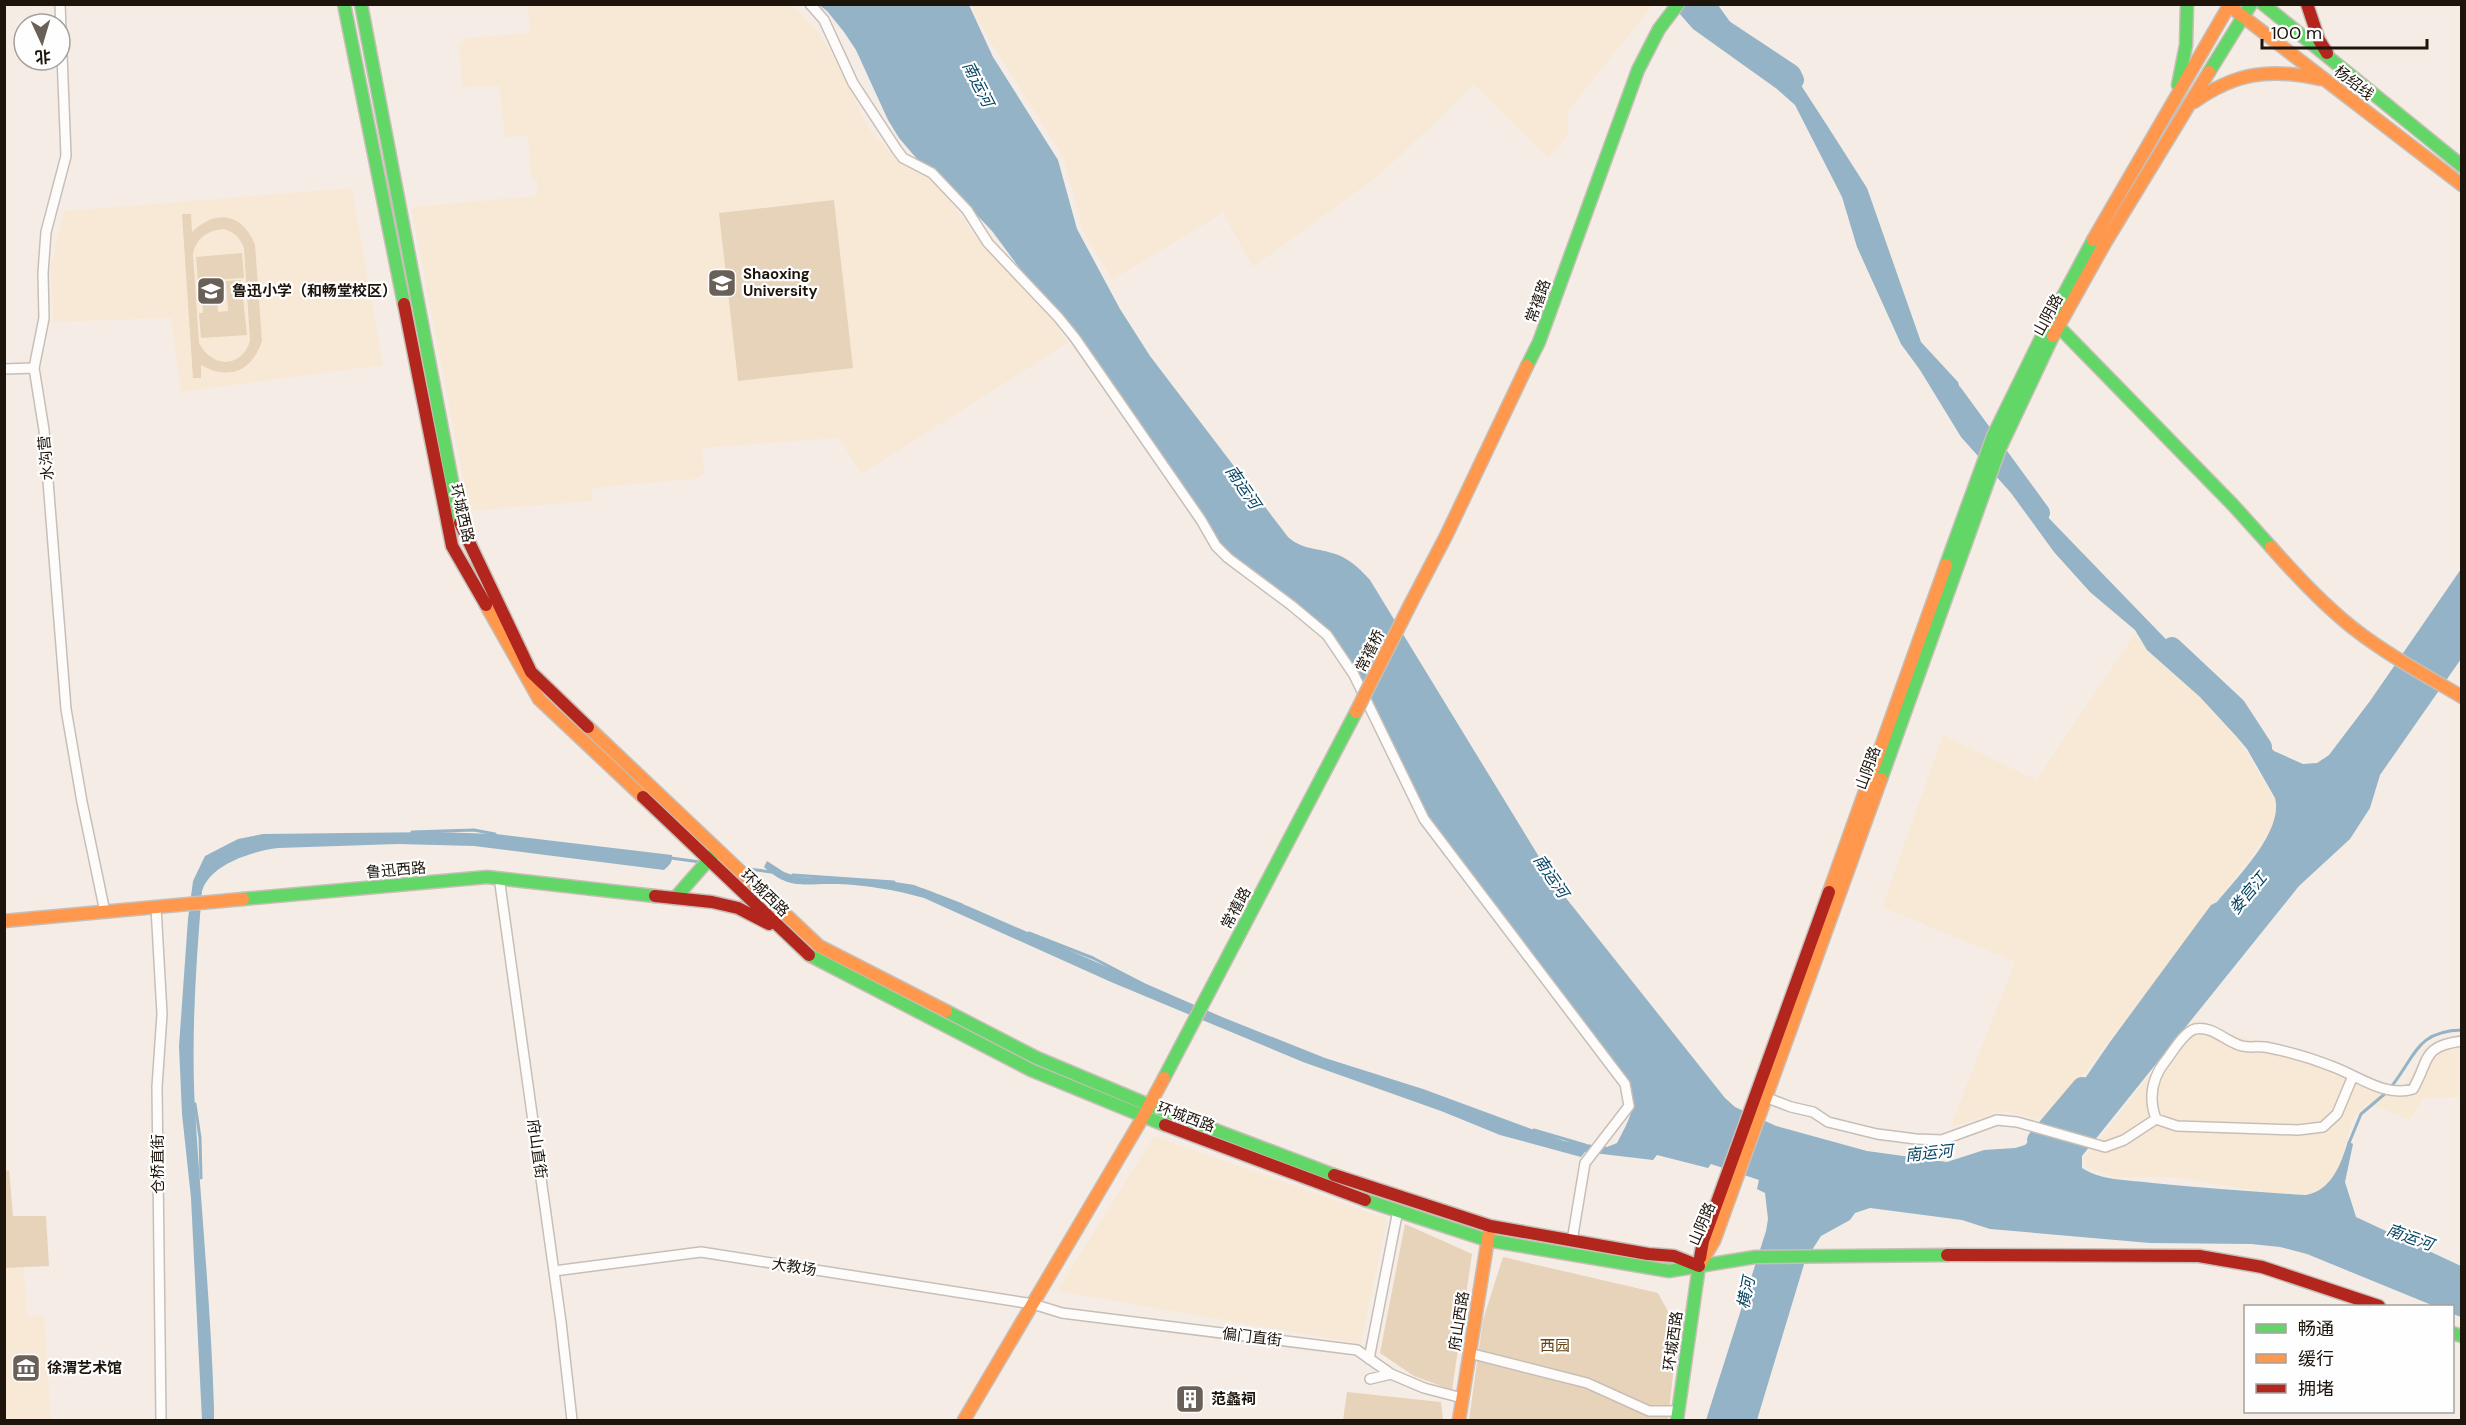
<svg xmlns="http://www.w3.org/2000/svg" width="2466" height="1425" font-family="'DM Sans','Noto Sans SC',sans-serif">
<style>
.built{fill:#f8e9d6}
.green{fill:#e7d2ba;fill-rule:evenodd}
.water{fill:#94b3c7}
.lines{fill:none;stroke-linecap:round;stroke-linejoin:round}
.stream{stroke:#94b3c7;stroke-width:3}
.river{stroke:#94b3c7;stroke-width:20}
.street-casing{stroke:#c7bfb7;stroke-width:12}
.fast-casing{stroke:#c7bfb7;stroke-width:15}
.slow-casing{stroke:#c7bfb7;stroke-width:15}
.jam-casing{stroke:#c7bfb7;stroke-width:15}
.street{stroke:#fefcfb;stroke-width:9}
.fast{stroke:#63d668;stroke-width:12}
.slow{stroke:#ff974d;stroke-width:12}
.jam{stroke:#b3261e;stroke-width:12}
.slow-bridge-casing{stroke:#c7bfb7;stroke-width:15;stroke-linecap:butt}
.slow-bridge{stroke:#ff974d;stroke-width:12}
.labels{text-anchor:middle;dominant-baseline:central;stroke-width:4.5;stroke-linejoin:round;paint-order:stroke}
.street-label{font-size:15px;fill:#1d150c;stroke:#fefefe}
.poi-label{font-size:15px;font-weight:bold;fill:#1d150c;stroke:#fefefe;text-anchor:start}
.park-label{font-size:15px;fill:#65420f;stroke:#fefefe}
.water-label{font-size:16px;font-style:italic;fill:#044464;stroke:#fefefe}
</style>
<rect width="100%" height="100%" fill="#f5ede5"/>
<path class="built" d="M528,5H793L819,33L843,73L867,126L899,162L936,182L984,248L1051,318L1068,343L861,474L839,438L702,448L704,474L695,479L592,488L593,501L469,511L411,207L537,196V179L531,178L528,135L505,138L499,86L462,87L459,45L466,38L530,33Z
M973,5V4L1653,5L1568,111V135L1548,158L1474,85L1381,174L1253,267L1223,213L1112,280L1083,230L1063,157L974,15Z
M352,188L383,365L181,392L171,318L53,322L51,265L64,211Z
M2134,635L2220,710L2284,814L2047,1122L2004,1111L1950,1127L2015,962L1882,907L1943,735L2036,780Z
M2192,1020L2241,1037L2288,1047L2380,1082L2404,1086L2415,1069L2425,1048L2443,1039L2461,1035V1097L2424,1098L2409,1120L2368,1103L2352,1120L2338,1173L2327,1194L2280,1195L2175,1177H2113L2087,1167L2084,1159Z
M1154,1136L1387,1219L1361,1344L1057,1291Z
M24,1267L27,1316L44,1315L51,1420H5L4,1268Z"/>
<path class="green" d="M834,200L853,368L738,381L719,213Z
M182,214H191L192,232C217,208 243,214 255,245L262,341C252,371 229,381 201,365V378H193ZM224,229C235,233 240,237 244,248L250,341C241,369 212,368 199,343L193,254C196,238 208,230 224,229Z
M242,253L244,278L198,281L196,257Z
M241,280L247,335L201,338L199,313H203L201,282L216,281L218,312L228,311L226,281Z
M9,1170L13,1216H46L49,1266L5,1268L4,1171Z
M1405,1224L1472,1254L1452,1390L1414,1376L1380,1353Z
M1503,1257L1658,1293L1678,1330L1668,1420H1469L1483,1320Z
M1347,1392L1441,1402L1443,1420H1343Z"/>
<path class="water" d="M819,5H969L993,57L1058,160L1077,229L1120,309L1150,356L1288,537C1301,549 1316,548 1332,553C1348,557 1359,568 1370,580L1558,888L1725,1098L1735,1107L1776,1126L1867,1151L1947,1162L1984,1150L2015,1148L2025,1145L2049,1120L2055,1122L2110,1042L2211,905L2217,902C2237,877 2284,831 2275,798L2247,749L2236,736L2200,697L2147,650L2135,630L2090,592L2054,552L2011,493L1961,437L1920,370L1901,344L1857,247L1842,197L1795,105L1777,89L1693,29L1672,5H1718L1748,47L1795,76L1830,130L1867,188L1921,342L1958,382L1969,420L2016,482L2040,509L2274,751L2303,764L2317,763L2329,755L2370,701L2461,569V659L2380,775L2370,808L2350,839L2299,886L2082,1156V1168C2102,1181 2130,1180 2153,1183C2204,1188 2255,1192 2306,1195C2332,1190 2341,1164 2348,1141L2353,1144L2345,1182L2356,1217L2461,1266V1317L2453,1314L2452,1306H2434L2307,1254L2280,1247L2251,1244L2150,1243L1990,1229L1962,1220L1870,1208L1855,1213L1850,1220L1821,1236L1805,1261L1757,1420H1706L1766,1231L1768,1219L1765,1193L1757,1189L1759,1180L1711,1164L1708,1168L1657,1155L1653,1160L1585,1152L1581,1157L1500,1135L1441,1111L1303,1062L1111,982L924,898C896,890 866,885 837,884C805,883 790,891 764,867L767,861L784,872L798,877L889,881L914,885L970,907L1222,1017L1325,1058L1423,1089L1564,1141L1607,1147L1617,1143C1626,1125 1637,1109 1631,1089L1579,1014L1431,823L1336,647L1232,561L1120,403L992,231L958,195L917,159L899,138L888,120L856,50L844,32L827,11Z
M436,832L496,834L672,855C673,862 669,866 664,870L474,846L398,844L278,848C253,851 210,864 202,891C196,964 191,1036 195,1109C201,1209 211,1308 214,1408V1420H202L191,1198L182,1114L179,1046L188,919L193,881L205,856L238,839L263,834Z"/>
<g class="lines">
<path class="stream" d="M412,832L474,830L495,834
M671,858L700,862
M742,868L771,872
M793,875L894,882
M923,890L962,905
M1029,933L1093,958L1143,984
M2391,1087C2416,1056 2416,1031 2462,1030
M195,1104L200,1138L201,1178
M1534,1130L1585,1145
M2349,1143L2361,1114L2387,1092"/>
<path class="river" d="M1694,4L1708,19L1791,74L1794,80
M1953,394L2040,513
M2172,647L2236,707L2262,747
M2037,1140L2082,1087"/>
<g class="street-casing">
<path id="street" d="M60,4L66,156L46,232L43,273L44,318L34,368L44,430L66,709L82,802L105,912
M810,4L824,20L853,83L897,150L903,158L932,173L967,210L988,243L1058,317L1075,338L1201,520L1216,546L1228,558L1291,605L1327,635L1354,675L1424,819L1625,1084L1629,1106L1585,1163L1572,1241
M4,369L34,368
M499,877L561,1322L572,1420
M156,907L162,1014L157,1087L161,1420
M1765,1097L1791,1107L1813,1112L1828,1122L1877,1134L1916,1139L1942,1140L1997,1120L2017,1122L2105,1147L2124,1140L2156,1119L2177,1126L2298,1130L2323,1127L2337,1114L2353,1076
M2156,1119C2148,1097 2152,1077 2167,1059C2174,1050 2184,1032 2195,1029C2212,1025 2226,1042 2242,1046C2249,1048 2257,1046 2265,1047C2286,1051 2311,1058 2331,1066C2357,1075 2385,1098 2413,1089C2430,1060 2421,1046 2462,1041
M554,1271L701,1252L1033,1304L1062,1313L1357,1350L1391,1374L1424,1388L1462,1398
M1469,1353L1587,1383L1649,1411H1678
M1369,1359L1398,1210
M1370,1379L1391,1374"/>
</g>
<g class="fast-casing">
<path id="fast" d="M344,4L404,304
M361,4L460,523
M2263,4L2462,166
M2209,72L2251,4
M2178,85L2186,45L2187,4
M2058,326L2233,505L2271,547
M1527,366L1539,342L1638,70L1659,29L1678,4
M1946,565L1993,436L2047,326L2093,240
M1881,779L2000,448L2053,336
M675,898L712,856
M243,899L487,877L655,896
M809,955L1031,1070L1165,1125
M946,1011L1037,1058L1149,1105L1334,1175
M1164,1078L1356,712
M1365,1200L1487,1240L1669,1271L1755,1257L1947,1255
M2452,1333L2462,1336
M1677,1420L1699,1266"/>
</g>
<g class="slow-casing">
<path id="slow" d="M2237,12L2462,185
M2194,102C2236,72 2271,68 2320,79
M2093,240L2230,4
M2053,336L2105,243L2209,72
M2271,547C2293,572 2316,597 2342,619C2378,650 2422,673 2462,697
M1411,603L1446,536L1527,366
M486,605L539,699L643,797
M588,727L819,946L946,1011
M1829,892L1946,565
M4,921L243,899
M1699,1266L1714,1241L1881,779
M964,1420L1143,1117L1164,1078
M1459,1420L1489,1232"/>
</g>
<g class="jam-casing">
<path id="jam" d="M2307,4L2319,40L2327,53
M404,304L452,546L486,605
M460,523L531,672L588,727
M643,797L809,955
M655,896L712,902L738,908L769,924
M1165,1125L1365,1200
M1334,1175L1490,1226L1648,1254L1674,1256L1699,1266
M1947,1255L2199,1256L2262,1267L2379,1306
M1700,1258L1703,1241L1829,892"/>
</g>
<use href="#street" class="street"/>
<use href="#fast" class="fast"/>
<use href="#slow" class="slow"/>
<use href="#jam" class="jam"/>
<g class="slow-bridge-casing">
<path id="slow-bridge" d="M1356,712L1411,603"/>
</g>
<use href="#slow-bridge" class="slow-bridge"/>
</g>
<defs>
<g id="university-square" transform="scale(1.5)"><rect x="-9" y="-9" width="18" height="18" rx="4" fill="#696158" stroke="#fefefe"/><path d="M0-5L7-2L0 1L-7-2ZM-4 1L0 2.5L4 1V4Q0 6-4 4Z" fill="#fff"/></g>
<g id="school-square" transform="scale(1.5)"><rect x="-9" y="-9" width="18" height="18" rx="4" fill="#696158" stroke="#fefefe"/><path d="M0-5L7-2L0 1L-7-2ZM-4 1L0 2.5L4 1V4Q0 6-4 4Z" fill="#fff"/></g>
<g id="museum-square" transform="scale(1.5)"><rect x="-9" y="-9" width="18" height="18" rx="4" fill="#696158" stroke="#fefefe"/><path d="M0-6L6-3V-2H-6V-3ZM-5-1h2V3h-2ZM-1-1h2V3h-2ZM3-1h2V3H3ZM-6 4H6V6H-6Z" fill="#fff"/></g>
<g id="building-square" transform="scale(1.5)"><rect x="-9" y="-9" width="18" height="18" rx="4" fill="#696158" stroke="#fefefe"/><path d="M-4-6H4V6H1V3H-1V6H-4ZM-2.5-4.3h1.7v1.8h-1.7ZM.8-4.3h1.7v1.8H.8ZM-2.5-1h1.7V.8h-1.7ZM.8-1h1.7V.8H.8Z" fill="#fff"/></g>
</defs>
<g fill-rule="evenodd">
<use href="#university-square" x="722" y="283"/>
<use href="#school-square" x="211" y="291"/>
<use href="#museum-square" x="26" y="1368"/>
<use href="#building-square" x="1190" y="1399"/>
</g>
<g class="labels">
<g class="street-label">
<text transform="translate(2354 83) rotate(38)">杨绍线</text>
<text transform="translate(1538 301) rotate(-70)">常禧路</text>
<text transform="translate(2048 315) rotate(-62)">山阴路</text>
<text transform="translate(46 458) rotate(-95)">水沟营</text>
<text transform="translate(462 513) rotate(77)">环城西路</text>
<text transform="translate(1370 651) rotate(-63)">常禧桥</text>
<text transform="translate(1868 768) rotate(-70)">山阴路</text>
<text transform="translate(396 870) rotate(-5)">鲁迅西路</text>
<text transform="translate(765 893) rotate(44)">环城西路</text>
<text transform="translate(1236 908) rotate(-62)">常禧路</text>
<text transform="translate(1186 1117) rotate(20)">环城西路</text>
<text transform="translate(537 1149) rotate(82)">府山直街</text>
<text transform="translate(158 1164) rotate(-90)">仓桥直街</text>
<text transform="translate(1702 1224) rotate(-67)">山阴路</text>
<text transform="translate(794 1267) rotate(9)">大教场</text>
<text transform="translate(1459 1321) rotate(-81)">府山西路</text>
<text transform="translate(1252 1337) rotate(7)">偏门直街</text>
<text transform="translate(1673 1341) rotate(-82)">环城西路</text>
</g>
<g class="poi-label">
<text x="743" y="274">Shaoxing<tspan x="743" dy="17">University</tspan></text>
<text x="232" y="291">鲁迅小学（和畅堂校区）</text>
<text x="47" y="1368">徐渭艺术馆</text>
<text x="1211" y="1399">范蠡祠</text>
</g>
<g class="park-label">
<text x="1555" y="1346">西园</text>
</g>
<g class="water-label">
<text transform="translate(978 84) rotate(63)">南运河</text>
<text transform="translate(1243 487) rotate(56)">南运河</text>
<text transform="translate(1551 876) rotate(56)">南运河</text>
<text transform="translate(2248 893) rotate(-50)">娄宫江</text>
<text transform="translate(1929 1153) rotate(-6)">南运河</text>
<text transform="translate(2410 1237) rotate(20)">南运河</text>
<text transform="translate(1746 1293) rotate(-79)">横河</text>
</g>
</g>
<rect width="2466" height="1425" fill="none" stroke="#1d150c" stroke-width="12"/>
<rect x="2244" y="1305" width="210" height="108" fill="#fefefe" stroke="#a4a19d" stroke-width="1.5"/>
<rect x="2256" y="1324" width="30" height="9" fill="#63d668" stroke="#a4a19d" stroke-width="1.5"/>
<text x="2298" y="1335" font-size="18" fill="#1d150c">畅通</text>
<rect x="2256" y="1354" width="30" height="9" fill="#ff974d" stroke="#a4a19d" stroke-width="1.5"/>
<text x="2298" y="1365" font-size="18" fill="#1d150c">缓行</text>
<rect x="2256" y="1384" width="30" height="9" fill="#b3261e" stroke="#a4a19d" stroke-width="1.5"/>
<text x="2298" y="1395" font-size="18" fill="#1d150c">拥堵</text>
<g transform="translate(42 42) rotate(176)"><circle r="28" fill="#fefefe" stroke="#a4a19d" stroke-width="1.5"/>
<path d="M0-4.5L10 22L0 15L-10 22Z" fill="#696158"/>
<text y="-9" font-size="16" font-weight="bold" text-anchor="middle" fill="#1d150c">北</text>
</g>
<path d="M2262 39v9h165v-9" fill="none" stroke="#1d150c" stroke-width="3"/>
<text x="2271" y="39" font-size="18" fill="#1d150c" stroke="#fefefe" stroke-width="4.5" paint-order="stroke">100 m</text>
</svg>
